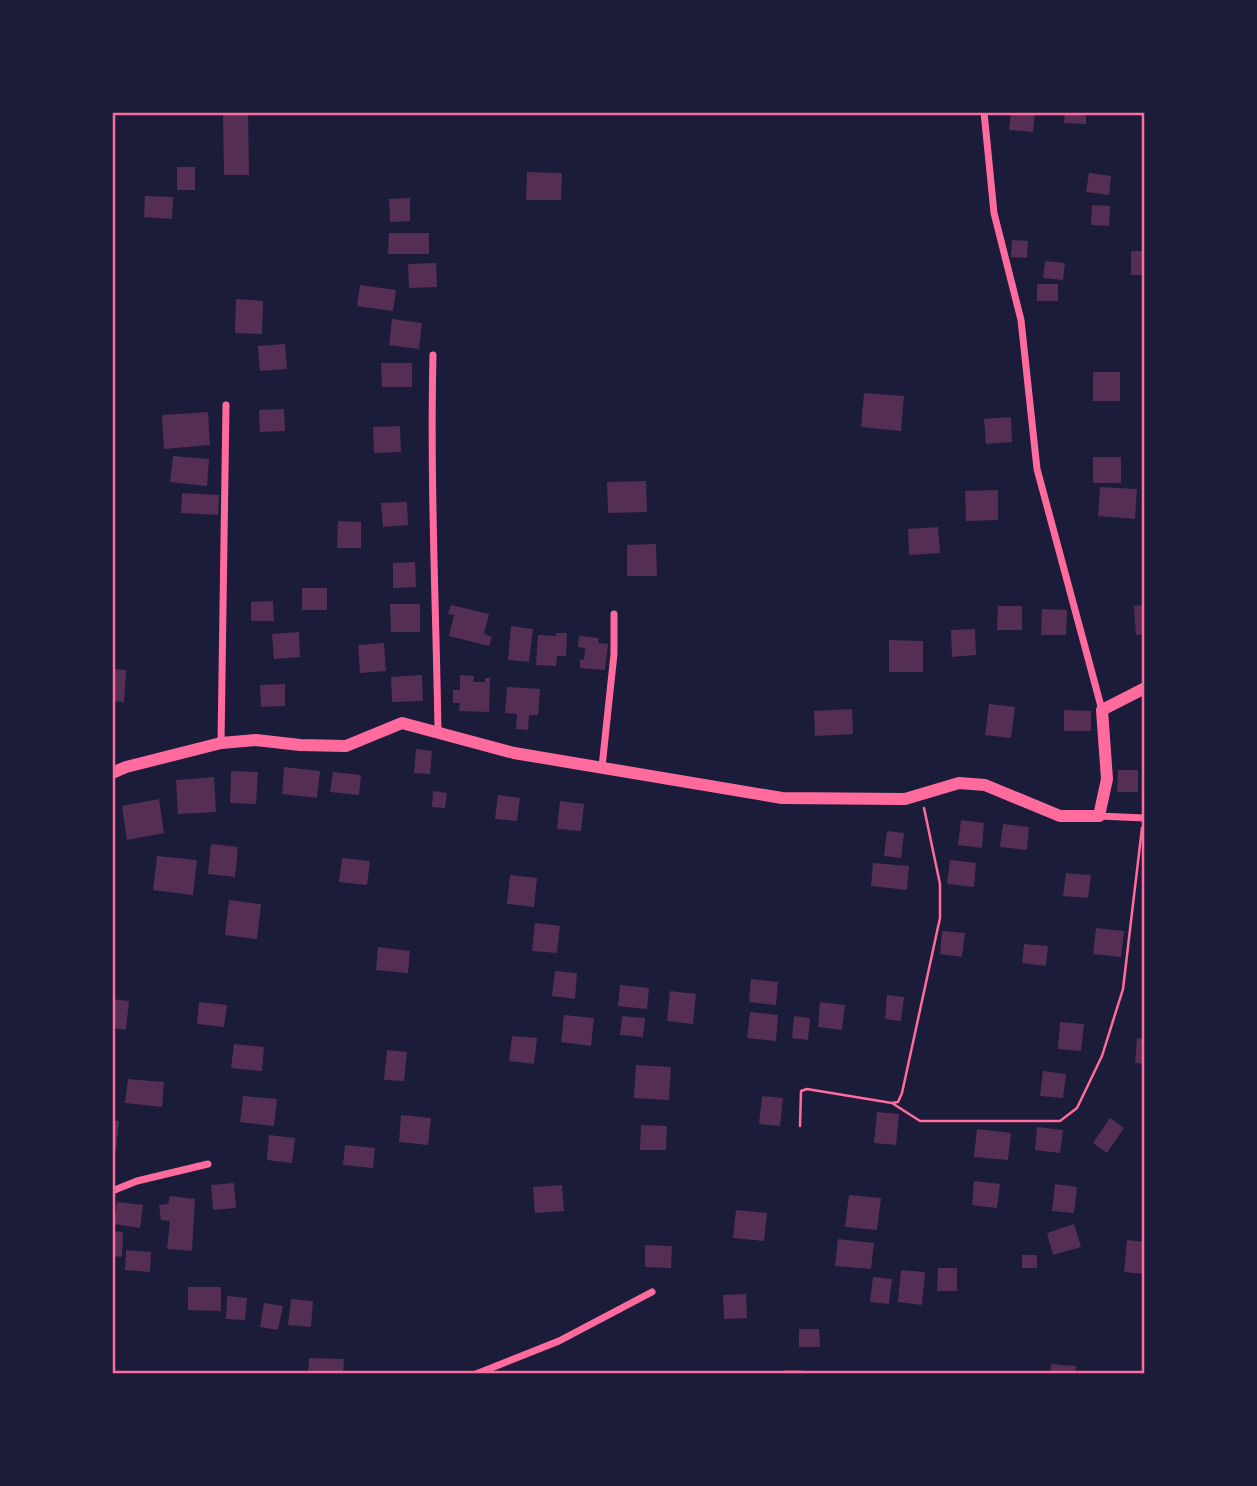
<svg xmlns="http://www.w3.org/2000/svg" width="1257" height="1486" font-family="Quicksand,sans-serif">
<style>
.building{fill:#542f53}
.lines{fill:none;stroke-linecap:round;stroke-linejoin:round}
.path{stroke:#ff6b9d;stroke-width:2.5}
.minor{stroke:#ff6b9d;stroke-width:7}
.tertiary{stroke:#ff6b9d;stroke-width:12}
.neatline{fill:none;stroke:#ff6b9d;stroke-width:2.5}
</style>
<rect width="100%" height="100%" fill="#1b1b3a"/>
<path class="building" d="M223,112H248L249,175H224Z
M1011,112H1035L1033,132L1009,130Z
M1065,112H1086V124L1064,123Z
M177,167H195V190H177Z
M527,172L562,173L561,200H526Z
M1089,173L1111,176L1109,195L1086,192Z
M145,196L173,197L172,219L144,217Z
M410,198V221L390,222L389,199Z
M1092,205L1110,206L1109,226L1091,225Z
M389,233H429V254H388Z
M1012,240L1028,241L1027,258L1011,257Z
M1131,251H1145V275H1131Z
M1045,261L1065,263L1063,280L1043,278Z
M436,263L437,287L409,288L408,264Z
M1037,284H1058V301H1037Z
M360,285L396,290L393,311L357,306Z
M236,299L263,301L262,334L235,333Z
M392,319L422,323L419,349L389,345Z
M285,344L287,369L260,371L258,346Z
M381,363H412V387H382Z
M1093,372H1120V401H1093Z
M864,393L904,396L901,431L861,427Z
M284,409L285,431L260,432L259,410Z
M208,412L210,445L164,449L162,415Z
M1011,417L1012,442L986,444L984,419Z
M400,426L401,452L374,453L373,427Z
M173,456L209,459L207,486L170,482Z
M1093,457H1121V483H1093Z
M646,481L647,512L608,513L607,482Z
M1100,487L1137,489L1135,519L1098,516Z
M998,490V520L966,521L965,491Z
M182,493L219,495L218,515L181,513Z
M407,502L408,525L383,527L381,503Z
M338,521L361,522V548H337Z
M938,527L940,553L909,555L908,529Z
M656,544L657,576H627V545Z
M415,562L416,587L393,588V563Z
M302,588H327V610H302Z
M273,601L274,621H251V602Z
M390,604H420V632H391Z
M451,605L489,614L484,634L492,637L489,646L449,636L454,615L448,614Z
M1145,605V634L1136,635L1134,606Z
M998,606H1022V630H997Z
M1042,609L1067,610L1066,635H1041Z
M511,626L533,629L529,662L508,660Z
M975,629L976,655L952,657L951,630Z
M299,632L300,657L274,659L272,634Z
M556,633H567L566,656H557L556,666L536,665L538,635L556,636Z
M579,636L599,638L598,643L608,644L605,670L580,668V659L584,660L585,648L578,647Z
M889,640L923,641V672H889Z
M384,643L386,671L360,673L358,645Z
M112,669L126,670L124,702L112,701Z
M422,675L423,701L392,702L391,677Z
M460,675L474,676L473,682H485V678H490L489,712L459,711L460,703H453V690H460Z
M285,684V706L261,707L260,685Z
M507,687L540,689L538,715H529L528,730L516,729L517,714L505,713Z
M989,704L1015,707L1011,738L985,735Z
M852,709L853,734L815,736L814,711Z
M1064,710L1091,711V731H1064Z
M416,749L432,751L430,774L414,773Z
M284,767L320,771L317,798L282,794Z
M1118,770H1138V792H1117Z
M231,771L258,772L256,804L230,803Z
M333,772L361,775L359,795L330,792Z
M214,777L216,812L178,814L176,780Z
M433,791L447,793L445,808L432,807Z
M498,795L520,798L517,821L495,819Z
M159,799L164,833L127,840L122,806Z
M560,801L584,804L581,831L557,829Z
M961,820L984,823L982,848L958,845Z
M1003,824L1029,827L1027,850L1000,847Z
M887,831L904,833L901,858L884,856Z
M211,844L238,847L235,877L208,874Z
M157,856L197,860L193,895L153,890Z
M342,858L370,861L367,885L339,882Z
M950,860L976,863L974,887L947,884Z
M873,863L909,866L907,890L871,886Z
M1066,873L1091,875L1088,898L1063,896Z
M510,875L537,878L534,907L507,904Z
M229,900L261,904L257,939L225,935Z
M535,923L560,926L557,953L532,951Z
M1096,928L1124,931L1121,957L1093,954Z
M942,931L965,933L962,957L940,954Z
M1024,944L1048,946L1046,966L1022,963Z
M378,947L410,951L408,973L376,970Z
M555,971L577,973L575,999L552,996Z
M751,979L778,982L776,1005L749,1002Z
M620,985L649,988L647,1009L618,1006Z
M670,991L696,994L693,1024L667,1021Z
M887,995L904,997L901,1021L885,1019Z
M112,999L129,1001L126,1030L112,1028Z
M199,1002L227,1005L224,1027L197,1024Z
M820,1002L845,1005L842,1030L818,1027Z
M750,1012L778,1015L776,1041L747,1038Z
M564,1015L594,1018L591,1046L561,1042Z
M622,1016L645,1018L643,1037L620,1035Z
M794,1016L810,1018L808,1040L792,1038Z
M1060,1022L1084,1024L1081,1051L1058,1049Z
M512,1036L537,1038L534,1064L509,1061Z
M1137,1038L1145,1039V1064L1135,1063Z
M234,1044L264,1047L262,1071L231,1068Z
M387,1050L407,1052L404,1081L384,1080Z
M636,1065L671,1067L669,1100L634,1098Z
M1043,1071L1066,1074L1063,1098L1040,1096Z
M128,1079L164,1082L162,1107L125,1103Z
M243,1096L277,1099L274,1126L240,1122Z
M762,1096L783,1098L780,1126L759,1124Z
M877,1112L899,1114L896,1145L874,1143Z
M401,1115L431,1118L428,1145L399,1142Z
M1110,1118L1124,1128L1107,1153L1093,1143Z
M112,1120L119,1121L116,1150L112,1149Z
M641,1125L667,1126L666,1150H640Z
M1037,1127L1063,1130L1060,1153L1035,1150Z
M977,1129L1011,1133L1008,1160L974,1157Z
M269,1135L295,1138L292,1163L267,1160Z
M345,1145L375,1148L373,1168L343,1165Z
M974,1181L1000,1184L997,1208L972,1205Z
M234,1183L236,1208L213,1210L211,1185Z
M1055,1184L1077,1187L1074,1213L1052,1211Z
M562,1185L564,1211L535,1213L533,1187Z
M849,1195L881,1198L877,1230L845,1227Z
M170,1196L195,1199L192,1251L167,1249L170,1221L161,1220L159,1205L168,1204Z
M117,1202L143,1205L140,1228L114,1224Z
M736,1210L767,1213L764,1241L733,1238Z
M1074,1224L1081,1247L1053,1255L1047,1233Z
M112,1231L123,1232L122,1257L112,1256Z
M838,1239L874,1243L871,1269L835,1266Z
M1127,1240L1145,1242L1144,1274L1124,1272Z
M645,1245L672,1246L671,1268L645,1267Z
M126,1250L151,1252L150,1272L125,1270Z
M1022,1255H1037V1268H1022Z
M938,1268H957V1291H937Z
M901,1270L925,1272L922,1305L898,1302Z
M873,1277L892,1279L889,1304L870,1302Z
M188,1287H221V1311L188,1310Z
M746,1294L747,1318L724,1319L723,1295Z
M227,1296L247,1298L245,1320L226,1319Z
M291,1299L313,1301L311,1327L288,1325Z
M264,1303L283,1306L278,1330L260,1327Z
M799,1329H819L820,1347H799Z
M309,1358L344,1359L343,1374H308Z
M1051,1364L1076,1366L1075,1374H1050Z
M784,1370H802V1374H784Z"/>
<g class="lines">
<path class="path" d="M892,1103L920,1121H1060L1077,1108L1102,1056L1123,989L1142,828
M800,1126L801,1091L807,1089L892,1103L898,1102L902,1093L940,918V884L924,808"/>
<path class="minor" d="M984,112L994,213L1021,320L1037,469L1102,710
M433,355C430,481 436,606 438,731
M221,743L226,405
M602,767L614,654V614
M1099,816L1145,818
M112,1191L137,1181L208,1164
M476,1374L559,1341L652,1292"/>
<path class="tertiary" d="M112,773L126,767L221,743L256,740L300,745L346,746L402,723L514,753L782,798L905,799L959,783L985,785L1060,816H1099L1107,779L1102,710L1145,688"/>
</g>
<rect width="1257" height="1486" fill="none" stroke="#1b1b3a" stroke-width="228"/>
<rect x="114" y="114" width="1029" height="1258" class="neatline"/>
</svg>
